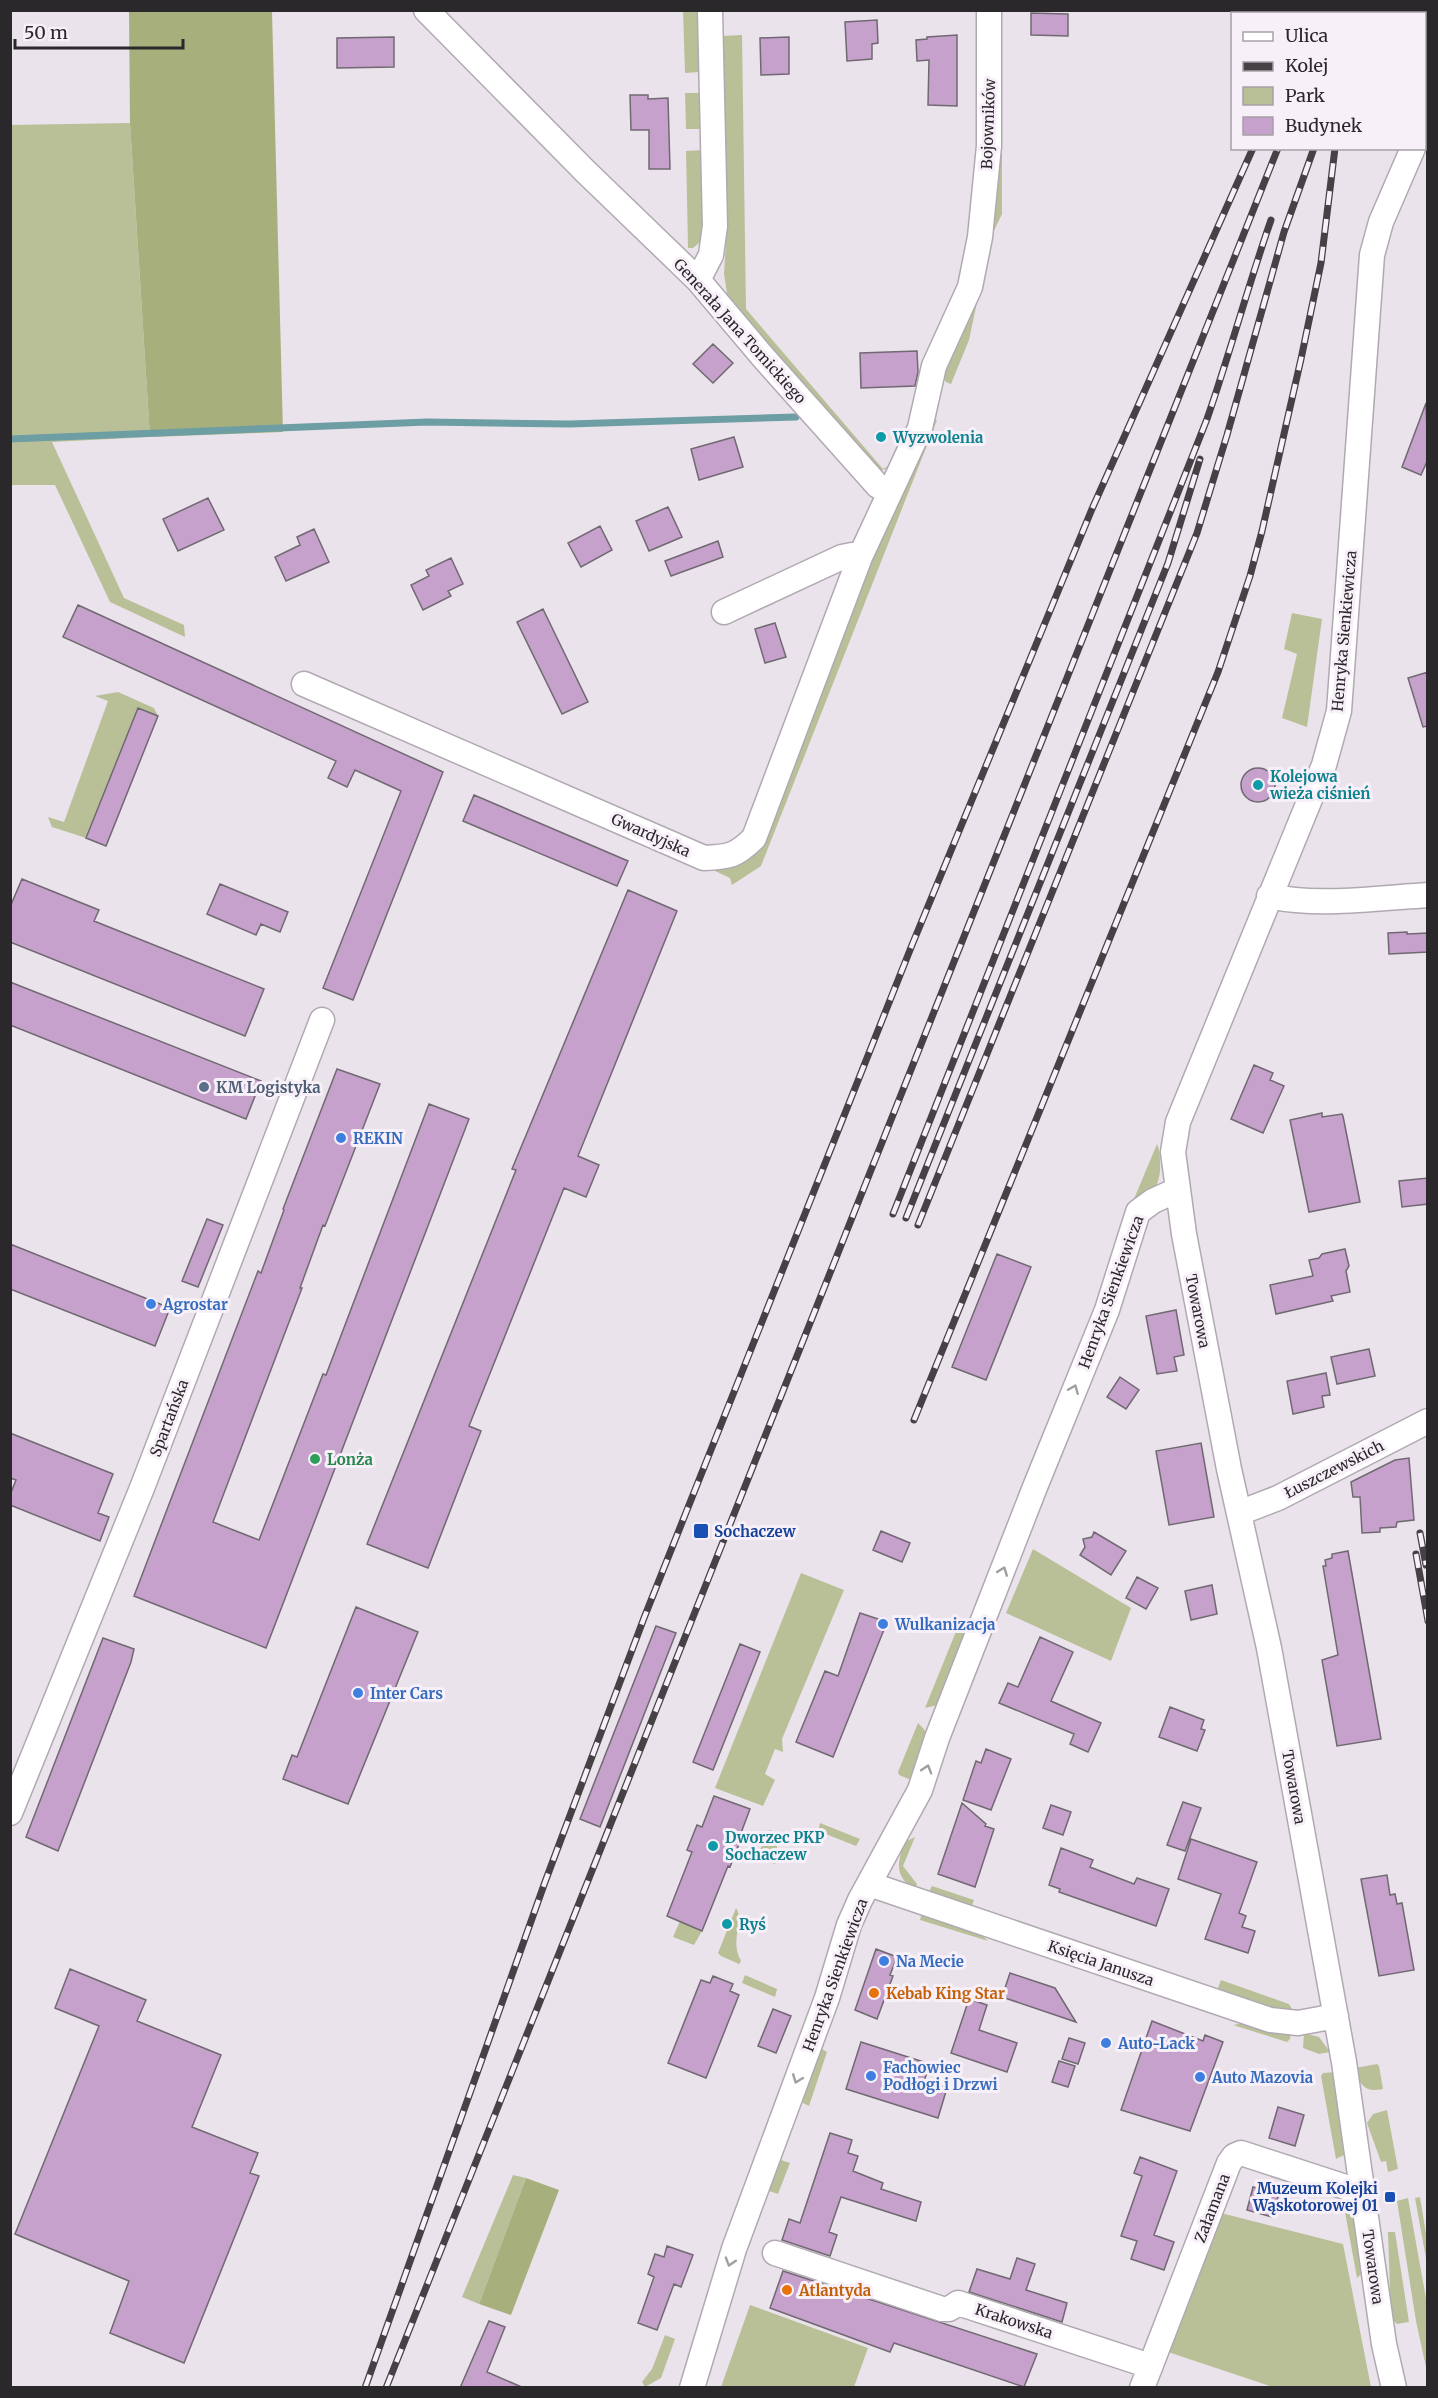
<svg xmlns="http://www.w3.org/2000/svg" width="1438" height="2398" font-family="Merriweather,serif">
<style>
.green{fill:#b9c098}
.forest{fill:#a7b07c}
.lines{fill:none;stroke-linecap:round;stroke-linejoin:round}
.stream{stroke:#6d9ea3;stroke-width:7}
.building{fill:#c5a1cb;stroke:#706971;stroke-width:1.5}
.minor-casing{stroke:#b1a9b2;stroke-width:27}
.minor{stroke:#fff;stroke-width:24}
.rail-casing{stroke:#454145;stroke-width:7}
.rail{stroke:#f8f0f9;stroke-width:4.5;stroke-dasharray:14;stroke-linecap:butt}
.oneway{stroke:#a09ea0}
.culture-dot{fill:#0f9aa8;stroke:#f8f0f9;stroke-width:2}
.service-dot{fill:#5c6f8a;stroke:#f8f0f9;stroke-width:2}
.shop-dot{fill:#3f7fe0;stroke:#f8f0f9;stroke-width:2}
.leisure-dot{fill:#2e9e5b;stroke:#f8f0f9;stroke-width:2}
.transit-dot{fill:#1a4fb4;stroke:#f8f0f9;stroke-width:2}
.food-dot{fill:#e8710a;stroke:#f8f0f9;stroke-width:2}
.labels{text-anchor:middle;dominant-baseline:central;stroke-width:6;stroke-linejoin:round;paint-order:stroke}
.street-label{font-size:15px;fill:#2b282b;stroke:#f8f0f9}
.culture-label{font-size:15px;font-weight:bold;fill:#0d838f;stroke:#f8f0f9;text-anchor:start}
.service-label{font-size:15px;font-weight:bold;fill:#4e5e75;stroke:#f8f0f9;text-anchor:start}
.shop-label{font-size:15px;font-weight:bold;fill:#366cbe;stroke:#f8f0f9;text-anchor:start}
.leisure-label{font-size:15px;font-weight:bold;fill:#27864d;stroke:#f8f0f9;text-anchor:start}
.transit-label{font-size:15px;font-weight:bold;fill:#164399;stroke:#f8f0f9;text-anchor:start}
.food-label{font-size:15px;font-weight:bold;fill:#c56008;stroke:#f8f0f9;text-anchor:start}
</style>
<rect width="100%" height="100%" fill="#ebe3ec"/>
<path class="green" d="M683,11H699L700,72L685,73Z
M742,35L746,309L883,469L893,463L916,405L896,465L883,470L872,467L728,300L724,274L726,242L722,36Z
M685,93H701L702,129H686Z
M130,123L150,437L52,442L124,598L184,625L185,637L110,602L55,485H11L10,125Z
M1002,141V214L991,237L969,340L951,384L946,382L942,376L975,289Z
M703,150L705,232L699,243L693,248H688L686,151Z
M932,420H937L761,866L732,885L730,878L713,870L738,863Z
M1292,613L1322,619L1307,727L1282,718L1297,654L1284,649Z
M118,692L154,708L158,716L138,708L86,838L52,827L48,817L64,822L108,701L95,696Z
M1157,1144C1160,1151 1160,1156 1160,1163C1162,1191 1144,1200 1126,1218Z
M1033,1549L1131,1608L1111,1661L1006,1613Z
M801,1573L844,1590L782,1739L783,1752L775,1749L765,1774L775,1780L763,1806L715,1788Z
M959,1624L966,1635L938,1705L925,1708Z
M918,1723L924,1729L927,1736L911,1780L899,1775L898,1772Z
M820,1823L860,1839L856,1846L818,1831Z
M770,1830L777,1835V1860L775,1864L759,1858L758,1855L768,1831Z
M915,1837L903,1866L917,1884L915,1890C894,1877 897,1862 905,1842Z
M932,1886L974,1900L972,1906L967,1908L928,1894Z
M687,1905L702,1931L694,1945L673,1937Z
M736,1908C745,1921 729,1940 741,1961L739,1964L721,1956L718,1953Z
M922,1913L981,1934L988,1941L920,1920Z
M745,1975L777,1989L775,1997L742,1983Z
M1221,1980L1289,2004L1292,2009L1280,2011L1216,1993Z
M1244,2023L1291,2033L1290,2039L1287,2042L1233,2025Z
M1304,2033L1319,2037L1330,2052L1319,2054L1303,2048Z
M822,2049L827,2052L809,2106L803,2103L804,2095Z
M1377,2064L1379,2066L1383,2089C1365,2093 1359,2085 1355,2068Z
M1335,2072L1346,2154L1336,2159L1321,2076L1323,2073Z
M1387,2110L1398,2169L1388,2172L1386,2161L1381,2162L1367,2123L1373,2114Z
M781,2160L790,2163L778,2194L769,2191Z
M513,2175L526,2178L479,2304L462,2297Z
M1341,2190L1352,2199L1362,2273L1357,2278Z
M1420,2197L1427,2240V2264L1415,2198Z
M1408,2198L1427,2304V2372L1416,2321L1397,2201Z
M1221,2213L1343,2244L1371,2387H1273L1168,2352Z
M1388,2232H1395L1409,2322L1397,2324L1391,2318Z
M750,2305L868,2348L854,2387H721Z
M665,2335L675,2339L661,2378L645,2387L642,2382L652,2369Z"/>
<path class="forest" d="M129,11H272L283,432L150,437L130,123Z
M526,2178L559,2190L511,2315L479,2304Z"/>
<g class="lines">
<path class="stream" d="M10,439L427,422L569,424L796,417"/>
</g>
<path class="building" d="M1031,13L1068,14V36L1031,35Z
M877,20L878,43L872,44V59L847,61L845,22Z
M957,35V106L928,105L929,60L917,61L916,40L927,39V37Z
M394,37V67L337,68V38Z
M789,37V74L761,75L760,38Z
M630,95H648V99L668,98L670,169H649V130H631Z
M713,344L733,363L713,383L693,364Z
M917,351L918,372L915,386L861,388L860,353Z
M1426,403L1428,459L1421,475L1402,467Z
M734,437L743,467L699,480L691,449Z
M208,498L224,530L178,551L163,519Z
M668,507L682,537L649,551L636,521Z
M600,526L612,550L581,567L568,543Z
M314,529L329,562L286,581L275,557L300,545L297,537Z
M718,541L723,557L671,576L665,561Z
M451,558L463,584L448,591L451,596L423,610L411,585L429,576L426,570Z
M78,605L443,772L353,1000L323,988L401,791L355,770L347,787L328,778L336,761L63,637Z
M543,609L588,702L562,714L517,622Z
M775,623L786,657L765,663L755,629Z
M1428,672V726L1423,727L1408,678Z
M138,708L158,716L106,846L86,838Z
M1241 785a17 17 0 1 1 34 0a17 17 0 1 1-34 0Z
M474,795L628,861L617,886L463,821Z
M22,879L99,910L94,921L264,989L245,1036L10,942V907Z
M220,884L288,912L280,932L261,924L256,935L207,914Z
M628,890L677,911L578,1156L599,1165L586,1197L564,1188L469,1426L481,1431L428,1568L367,1544L516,1170L512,1169Z
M1407,932V934L1428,933V952L1389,954L1388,933Z
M10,982L261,1081L246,1119L10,1025Z
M1254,1065L1273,1073L1270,1080L1284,1086L1263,1133L1231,1119Z
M337,1069L380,1084L325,1226L323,1225L300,1288H302L213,1522L259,1540L323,1374L326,1375L429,1104L469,1119L266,1648L134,1596L258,1271L261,1273L284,1210L283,1209Z
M1322,1113V1117L1342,1114L1343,1116L1360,1202L1309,1212L1290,1120Z
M1428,1178V1204L1402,1207L1399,1181Z
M207,1219L223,1225L198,1287L182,1281Z
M10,1244L170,1308L155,1346L10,1289Z
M1345,1249L1349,1266L1346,1271L1350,1292L1331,1296L1333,1301L1276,1314L1270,1285L1313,1276L1309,1260L1319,1258L1322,1254Z
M997,1254L1031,1267L986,1380L952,1367Z
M1176,1310L1184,1355L1174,1357L1177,1371L1157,1374L1146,1316Z
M1369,1349L1375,1376L1337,1384L1331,1357Z
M1326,1373L1330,1395L1322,1396L1324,1407L1293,1414L1287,1381Z
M1120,1377L1139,1390L1126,1409L1107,1397Z
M10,1433L113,1474L98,1513L109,1517L100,1541L10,1505V1495L16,1480L10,1478Z
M1201,1443L1214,1517L1169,1525L1156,1451Z
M1409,1458L1414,1520L1397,1522L1396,1527L1380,1528V1532L1362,1533L1360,1497H1353L1351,1482L1395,1460Z
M881,1531L910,1543L902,1562L873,1550Z
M1094,1532L1126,1551L1111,1575L1080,1555L1085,1547L1083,1539L1092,1537Z
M1348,1551L1381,1739L1337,1746L1322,1660L1338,1655L1323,1566H1326L1325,1560L1332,1558V1554Z
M1137,1577L1158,1588L1146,1609L1126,1598Z
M1212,1585L1217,1614L1191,1620L1185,1591Z
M356,1607L418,1632L348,1804L283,1779L292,1755L297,1757Z
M860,1613L887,1622L833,1757L796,1742L825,1671L838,1676Z
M656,1626L676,1633L600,1827L580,1819Z
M1040,1637L1073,1652L1051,1701L1101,1723L1088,1752L1070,1744L1074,1734L999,1703L1008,1683L1018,1687Z
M103,1638L134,1649L131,1662L58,1851L26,1837Z
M740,1644L760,1652L713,1770L693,1762Z
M1170,1707L1204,1720L1201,1729L1205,1730L1197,1751L1159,1737Z
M986,1749L1011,1759L991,1810L963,1800L976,1761L981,1763Z
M714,1796L750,1809L738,1841L740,1842L735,1854L730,1867L728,1866L702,1931L667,1916L692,1852L687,1850L697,1825L702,1827Z
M1183,1802L1201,1808L1185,1851L1167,1845Z
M962,1803L986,1824L985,1826L994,1829L975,1887L938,1874Z
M1051,1805L1071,1812L1063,1835L1043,1828Z
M1191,1839L1257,1862L1239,1913L1246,1916L1242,1927L1255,1931L1248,1953L1205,1939L1221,1894L1178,1879Z
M1061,1848L1093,1860L1090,1867L1134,1884L1137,1878L1169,1889L1156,1926L1059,1892L1060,1889L1049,1885Z
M1387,1875L1390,1895L1395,1894L1397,1904L1402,1903L1414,1970L1379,1976L1361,1879Z
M876,1949L897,1957L890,1975L893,1976L877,2019L855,2010Z
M70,1969L146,2000L137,2021L221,2055L192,2127L258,2153L250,2173L259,2176L184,2363L110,2333L129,2281L15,2234L99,2026L55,2008Z
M1010,1973L1055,1988L1076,2022L1002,1997Z
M713,1976L733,1984L730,1991L739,1995L706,2078L668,2063L701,1980L710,1983Z
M969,1999L987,2005L979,2030L1017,2043L1007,2072L951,2053Z
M773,2009L791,2016L776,2053L758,2046Z
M1152,2021L1203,2041L1205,2035L1223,2042L1190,2131L1121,2110Z
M1069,2038L1085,2043L1078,2064L1062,2059Z
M861,2042L930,2064L924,2081L947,2088L938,2118L846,2089Z
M1059,2061L1075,2066L1068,2087L1052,2082Z
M1278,2107L1304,2115L1295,2146L1269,2138Z
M830,2133L852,2140L848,2153L858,2156L853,2171L883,2183L881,2189L921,2202L916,2221L841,2197L829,2232L837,2235L830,2256L782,2240L789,2219L800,2223Z
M1140,2157L1177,2171L1154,2235L1174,2242L1164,2270L1131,2259L1137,2241L1121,2236L1142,2176L1134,2173Z
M1253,2187L1279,2194L1272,2217L1247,2210Z
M667,2246L693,2255L681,2287L674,2284L657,2330L638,2323L654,2277L648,2274L655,2254L664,2257Z
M1017,2258L1035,2264L1026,2290L1067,2303L1062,2322L969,2292L977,2269L1010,2279Z
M783,2271L1037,2354L1024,2387L894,2343L890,2352L770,2308Z
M489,2321L505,2327L487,2372L524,2388H460Z"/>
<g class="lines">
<g class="minor-casing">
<path id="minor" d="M426,10L586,172L698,280L763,357L878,486L890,491
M1424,122L1428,115
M698,280L711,255L715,226L710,10
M724,612L842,557L852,555L860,557
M304,684L704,858C729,857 736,856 754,838L860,557L920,428L934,366L970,287L980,237L989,146V10
M1269,896C1316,907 1379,898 1428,895
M1239,1513L1278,1498L1428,1421
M10,1813L142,1488L322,1020
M869,1884L1270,2020L1298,2023L1336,2016
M775,2253L942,2309H949L958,2303L1150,2366
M692,2388L734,2249L827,1998L849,1925L860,1900L920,1790L937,1738L1035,1487L1107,1310L1138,1212L1153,1201L1177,1190
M1142,2388L1229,2163L1234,2156L1241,2153L1364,2193
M1394,2388L1384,2344L1344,2062L1269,1648L1229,1469L1184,1234L1173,1152L1178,1122L1324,765L1339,711L1372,255L1381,222L1413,148"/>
</g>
<use href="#minor" class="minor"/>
<g class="rail-casing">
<path id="rail" d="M1311,14L1312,10
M1332,14L1333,10
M1353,14L1354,10
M1369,14L1370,10
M893,1214L1207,419C1230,353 1248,286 1271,220
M906,1218L1168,563L1200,459
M918,1225L1197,533L1227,435L1284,232L1314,148
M914,1420L1218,672L1250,576L1262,531L1301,359L1321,263L1335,148
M1420,1533L1426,1565
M1416,1554L1428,1621
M365,2388L545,1882L644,1618L912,945L1092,509L1253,148
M386,2388L1278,148"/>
</g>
<use href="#rail" class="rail"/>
</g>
<defs><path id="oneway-chevron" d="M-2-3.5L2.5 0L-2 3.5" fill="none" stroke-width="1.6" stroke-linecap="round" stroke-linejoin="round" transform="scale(1.5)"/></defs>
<g class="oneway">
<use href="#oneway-chevron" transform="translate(1074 1389) rotate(-68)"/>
<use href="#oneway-chevron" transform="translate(1003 1571) rotate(-69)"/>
<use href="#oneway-chevron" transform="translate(927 1769) rotate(-73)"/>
<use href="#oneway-chevron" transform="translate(797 2079) rotate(111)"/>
<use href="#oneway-chevron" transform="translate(730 2262) rotate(107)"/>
</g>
<g class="culture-dot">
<circle cx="881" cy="437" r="6"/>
<circle cx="1258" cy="785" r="6"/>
<circle cx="713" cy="1846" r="6"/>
<circle cx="727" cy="1924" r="6"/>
</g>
<circle class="service-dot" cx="204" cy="1087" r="6"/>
<g class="shop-dot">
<circle cx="341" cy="1138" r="6"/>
<circle cx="151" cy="1304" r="6"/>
<circle cx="883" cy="1624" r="6"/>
<circle cx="358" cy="1693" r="6"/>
<circle cx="884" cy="1961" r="6"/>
<circle cx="1106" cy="2043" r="6"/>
<circle cx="871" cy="2076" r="6"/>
<circle cx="1200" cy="2077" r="6"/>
</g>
<circle class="leisure-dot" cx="315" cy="1459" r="6"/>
<g class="transit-dot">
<rect x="693" y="1523" width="16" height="16" rx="3"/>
<rect x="1384" y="2191" width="12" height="12" rx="3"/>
</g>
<g class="food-dot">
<circle cx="874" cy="1993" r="6"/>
<circle cx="787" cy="2290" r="6"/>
</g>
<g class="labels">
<g class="street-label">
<text transform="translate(988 124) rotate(-88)">Bojowników</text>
<text transform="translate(740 331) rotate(48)">Generała Jana Tomickiego</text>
<text transform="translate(1344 631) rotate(-85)">Henryka Sienkiewicza</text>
<text transform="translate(651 835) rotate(24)">Gwardyjska</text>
<text transform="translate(1111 1292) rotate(-70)">Henryka Sienkiewicza</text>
<text transform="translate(1198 1311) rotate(79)">Towarowa</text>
<text transform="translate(169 1418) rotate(-69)">Spartańska</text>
<text transform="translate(1334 1469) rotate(-27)">Łuszczewskich</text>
<text transform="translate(1294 1787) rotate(80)">Towarowa</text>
<text transform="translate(1101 1963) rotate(19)">Księcia Janusza</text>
<text transform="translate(835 1975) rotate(-70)">Henryka Sienkiewicza</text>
<text transform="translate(1212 2208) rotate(-69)">Załamana</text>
<text transform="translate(1373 2267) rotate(82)">Towarowa</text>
<text transform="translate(1014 2321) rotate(18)">Krakowska</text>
</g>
<g class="culture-label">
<text x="893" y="437">Wyzwolenia</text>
<text x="1270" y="776">Kolejowa<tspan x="1270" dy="17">wieża ciśnień</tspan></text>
<text x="725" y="1837">Dworzec PKP<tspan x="725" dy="17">Sochaczew</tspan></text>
<text x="739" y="1924">Ryś</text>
</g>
<g class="service-label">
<text x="216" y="1087">KM Logistyka</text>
</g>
<g class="shop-label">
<text x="353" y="1138">REKIN</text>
<text x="163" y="1304">Agrostar</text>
<text x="895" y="1624">Wulkanizacja</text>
<text x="370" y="1693">Inter Cars</text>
<text x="896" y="1961">Na Mecie</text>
<text x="1118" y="2043">Auto-Lack</text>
<text x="883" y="2067">Fachowiec<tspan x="883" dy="17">Podłogi i Drzwi</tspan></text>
<text x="1212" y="2077">Auto Mazovia</text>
</g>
<g class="leisure-label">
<text x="327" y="1459">Lonża</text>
</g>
<g class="transit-label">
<text x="714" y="1531">Sochaczew</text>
<text x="1378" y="2188" text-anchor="end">Muzeum Kolejki<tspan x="1378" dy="17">Wąskotorowej 01</tspan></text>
</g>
<g class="food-label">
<text x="886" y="1993">Kebab King Star</text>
<text x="799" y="2290">Atlantyda</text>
</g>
</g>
<rect width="1438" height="2398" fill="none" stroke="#2b282b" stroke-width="24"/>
<rect x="1231" y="12" width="195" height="138" fill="#f8f0f9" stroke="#a6a0a7" stroke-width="1.5"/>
<rect x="1243" y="32" width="30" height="9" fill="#ffffff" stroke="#a6a0a7" stroke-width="1.5"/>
<text x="1285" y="42" font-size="18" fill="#2b282b">Ulica</text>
<rect x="1243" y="62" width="30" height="9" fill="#454145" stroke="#a6a0a7" stroke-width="1.5"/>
<text x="1285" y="72" font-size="18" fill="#2b282b">Kolej</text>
<rect x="1243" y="87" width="30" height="18" fill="#b9c098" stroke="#a6a0a7" stroke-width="1.5"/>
<text x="1285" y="102" font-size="18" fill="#2b282b">Park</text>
<rect x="1243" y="117" width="30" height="18" fill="#c5a1cb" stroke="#a6a0a7" stroke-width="1.5"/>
<text x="1285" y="132" font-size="18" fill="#2b282b">Budynek</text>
<path d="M15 39v9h168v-9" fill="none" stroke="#2b282b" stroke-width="3"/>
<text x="24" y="39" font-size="18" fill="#2b282b" stroke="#f8f0f9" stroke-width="4.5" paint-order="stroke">50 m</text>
</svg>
